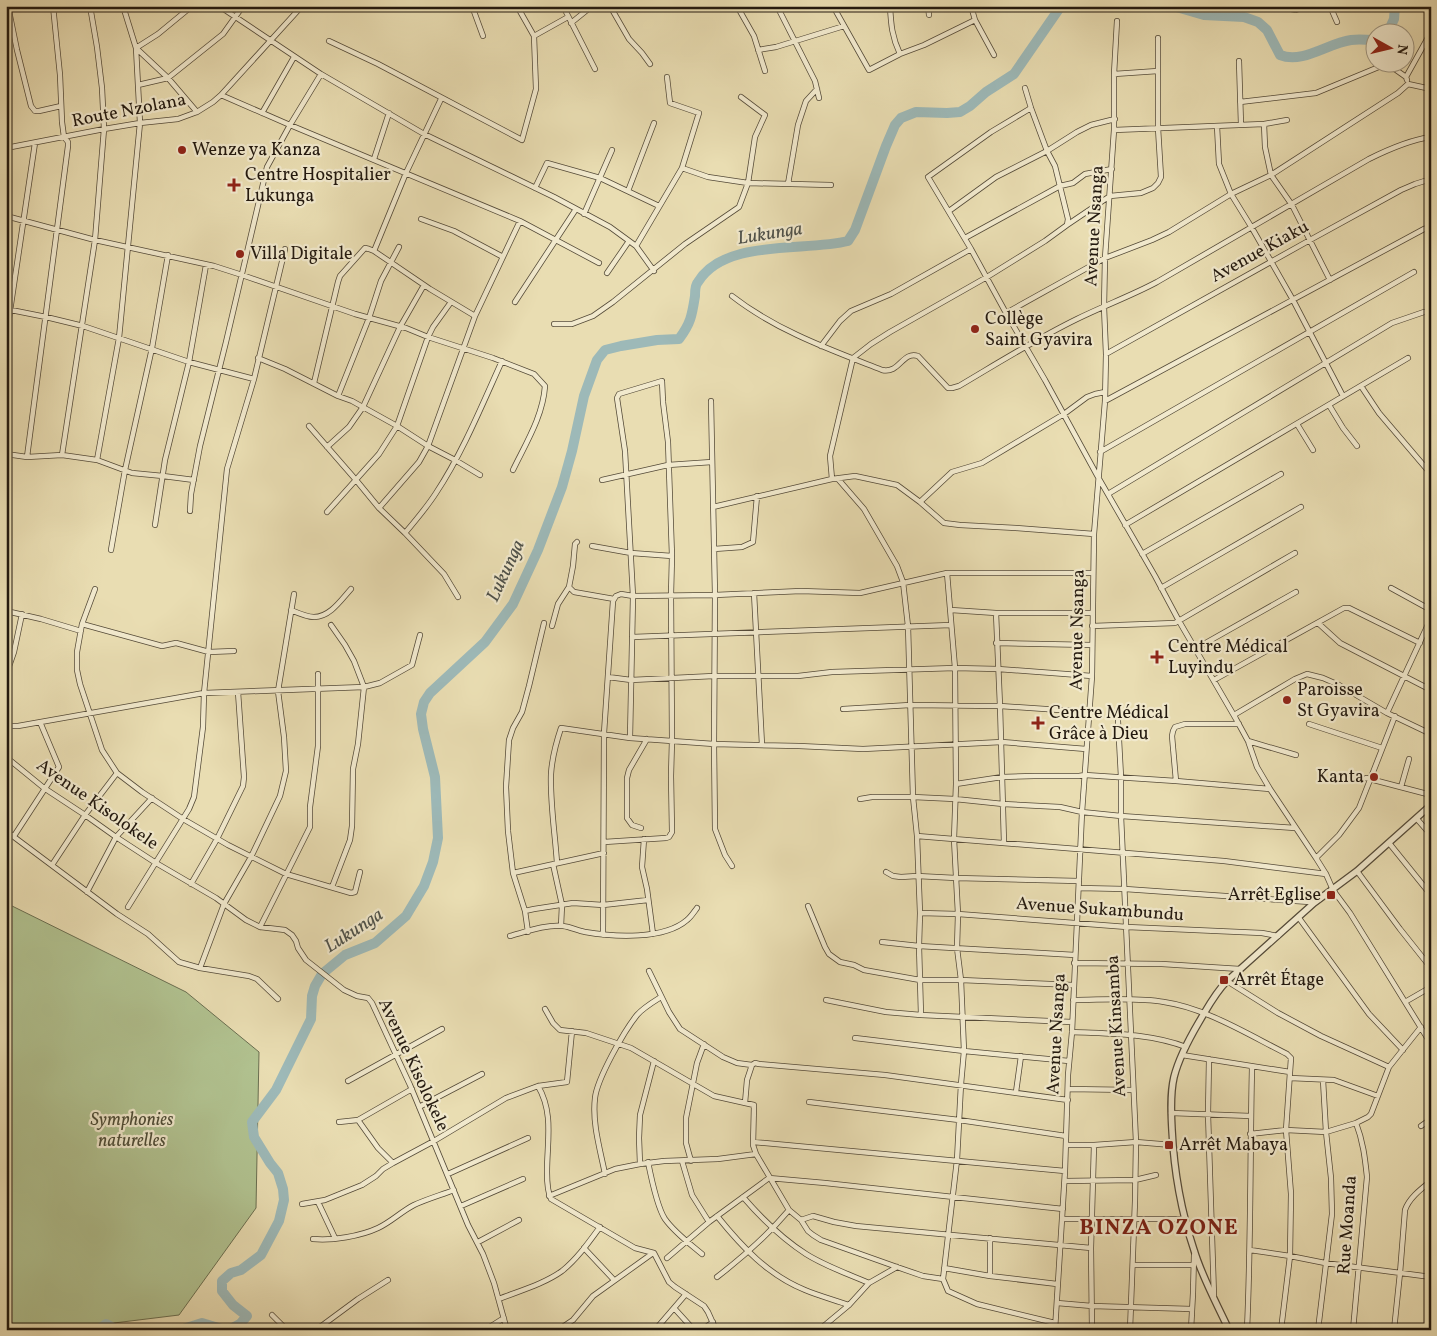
<svg xmlns="http://www.w3.org/2000/svg" width="1437" height="1336" font-family="Vollkorn,serif">
<style>
.green{fill:#b1c290;stroke:#6a6e50}
.lines{fill:none;stroke-linecap:round;stroke-linejoin:round}
.river{stroke:#9db9b8;stroke-width:10}
.minor-casing{stroke:#544a38;stroke-width:6}
.tertiary-casing{stroke:#544a38;stroke-width:8}
.minor{stroke:#f1e9cd;stroke-width:4.5}
.tertiary{stroke:#f1e9cd;stroke-width:5.5}
.poi-dot{fill:#8f2418;stroke:#f1e9cd;stroke-width:2}
.labels{text-anchor:middle;dominant-baseline:central;stroke-width:4.5;stroke-linejoin:round;paint-order:stroke}
.street-label{font-size:18px;fill:#23190f;stroke:#f1e9cd}
.poi-label{font-size:18px;fill:#23190f;stroke:#f1e9cd;text-anchor:start}
.park-label{font-size:18px;font-style:italic;fill:#4e4c36;stroke:#f1e9cd}
.water-label{font-size:19px;font-style:italic;fill:#4e514a;stroke:#f1e9cd}
.district-label{font-size:22px;font-weight:bold;letter-spacing:1px;fill:#7a1f14;stroke:#f1e9cd}
</style>
<rect width="100%" height="100%" fill="#e9ddb2"/>
<filter id="stains"><feTurbulence type="fractalNoise" baseFrequency=".004" numOctaves="4"/><feColorMatrix values="0 0 0 0 .2 0 0 0 0 .09 0 0 0 0 .02 0 0 0 .5 -.17"/></filter>
<radialGradient id="worn" r=".72"><stop offset=".6" stop-color="#630" stop-opacity="0"/><stop offset="1" stop-color="#630" stop-opacity=".3"/></radialGradient>
<path class="green" d="M6,903L186,992L259,1052L256,1208L179,1315L57,1330H6Z"/>
<g class="lines">
<path class="river" d="M1173,6L1204,15L1244,17L1258,22L1267,30L1280,55C1303,64 1328,43 1351,40C1359,39 1367,40 1374,40
M1388,32L1394,19L1395,6
M98,1330L106,1324L117,1330
M180,1330L202,1323L225,1330
M229,1330L240,1324L247,1316L233,1305L222,1291V1281L231,1273L241,1270L261,1255L279,1221L284,1200L283,1189L278,1173L270,1163L254,1137L252,1122L276,1090L311,1019L312,996L315,986L322,974L345,955L375,943L406,916L424,886L433,862L438,838L435,777L423,729L421,714L424,702L430,693L485,642L513,604L538,550L562,487L572,451L584,396L597,360L605,350L621,346L657,340L679,339C691,323 692,315 695,296C695,292 695,285 698,282C725,238 805,252 848,241L855,230L886,146L895,125L901,118L916,112L947,113L960,112L970,106L986,92L1014,74L1061,6"/>
<g class="minor-casing">
<path id="minor" d="M8,6L17,50L31,106L35,111H39L61,106
M192,6L158,34L136,48L168,78L197,112
M219,6L321,74L424,134L554,197L610,227L636,246L654,271
M472,6L483,36
M517,6L534,36
M563,6L595,69
M610,6L629,39L642,53L650,64
M737,6L754,36L765,71
M777,6L815,81L819,98
M833,6L869,70L900,54L924,45L975,20
M890,6C891,25 892,37 900,54
M928,6L929,15
M971,6L975,20L994,55
M1330,6L1337,22
M1291,9L1296,10L1306,6
M571,23L592,6
M329,41L378,64L522,140L536,89L534,36L568,17
M758,50L776,47L844,26
M1239,61L1241,125
M1114,74L1158,71
M1407,80L1406,77L1431,32
M1408,84L1431,89
M138,85L168,78L223,34L243,6
M221,95L290,125L520,221L599,263
M1240,102L1316,93L1386,64L1389,65L1406,77
M1031,108L991,132L928,177L971,249L1006,313L1045,380L1098,477L1155,576L1179,621L1236,719L1248,741L1257,767L1270,789L1316,858L1326,874L1333,890L1350,913L1431,1044
M262,113L294,57
M1264,124L1265,147L1271,175L1292,205L1330,280
M1217,126L1219,164L1231,194L1252,228L1293,300L1343,396
M1114,130L1264,124L1287,120
M6,148L104,129L140,123L178,119L197,112L213,102L221,95L302,6
M374,159L389,113
M682,168L708,177L748,183L831,185
M788,184L798,125L806,101L817,89
M535,188L547,163L600,178L659,206
M628,191L654,123
M949,211L996,177L1047,151L1077,132L1091,125L1115,119
M584,214L612,150
M6,216L95,240L214,266L242,275L355,314L406,328L428,337L493,358L534,374L545,386C543,416 526,443 513,470
M421,219L454,231L503,257
M1067,225L1110,196L1141,193L1153,188L1158,183L1161,177L1158,128V38
M965,238L1060,186L1073,183L1085,174L1112,169
M636,246L682,168L699,113L670,103L667,77
M374,251L406,173L441,99
M607,273L629,241
M732,296C777,331 831,350 882,370C900,374 902,351 918,356L948,388H952L959,386C998,363 1036,339 1077,319C1103,306 1131,296 1157,282L1369,159C1389,149 1409,140 1431,137
M515,302L576,209
M6,309L46,317L83,326L189,362L254,379
M1006,313L1105,258L1152,240L1169,232L1231,194L1271,175L1398,93L1408,84
M554,324H572L593,316L613,302L685,244L739,207L748,183L755,137L765,115L741,97
M6,338L35,143
M821,346L840,321L851,311L891,294L971,249
M1106,354L1310,240L1401,190L1415,184L1431,179
M258,358L285,369L338,396L352,401L397,426L428,446L455,460L480,475
M314,383L338,282L340,276L365,248L369,249L374,251L430,289L475,316
M1361,386L1379,413L1431,474
M338,396L369,318L381,281L399,247
M711,401L715,595L714,744L715,829L725,855L732,866
M1105,401L1424,229L1431,227
M1329,405L1343,428L1357,446
M1297,424L1313,450
M309,426L356,480L379,508L405,533L444,574L458,597
M327,447L349,427L363,407L400,327L424,285
M1100,452L1414,272
M6,454L27,457L62,455L97,460L132,473L163,476L194,480
M62,455L95,240L104,129L102,88L97,47L90,6
M27,457L68,146V142L64,137L62,122L60,75L53,6
M97,460L119,338L140,123L136,48L123,6
M832,479H838L864,509L897,566L903,582L908,626L913,797L917,836L920,913L919,946L921,1015
M832,479L830,456L853,358L871,344L890,332L987,277L1045,241L1067,225L1068,219L1055,166L1047,151L1031,108L1025,88
M602,480L668,465L712,462
M1108,494L1392,323L1424,312
M920,502L952,472L982,463L1064,414L1087,397L1095,394L1105,392
M713,507L832,479L855,476L897,485L920,502L944,523L960,525L1016,528L1094,534
M379,508L419,462L428,446L475,316L520,221
M190,511L191,494L200,446L226,342L267,167L290,125L321,74
M327,512L379,454L397,426L428,337L433,327L451,302
M155,525L165,460L189,362L206,265
M1125,525L1408,358
M405,533C416,520 427,507 436,493C463,452 482,405 502,361
M592,546L631,553L672,556
M714,549L742,547L753,542L757,496
M111,550L125,470L152,348L168,255
M1142,554L1281,474
M947,573L955,668L956,784L954,839L958,914L957,948L961,980L964,1051L961,1084L957,1160L943,1279L948,1291L977,1304L1055,1323
M569,587L574,592L614,599
M1161,588L1301,507
M1391,588L1431,610
M95,589L82,624L77,652V670L80,684L102,750L117,773L142,792L183,819L228,845L286,874L351,893L355,892L360,872
M754,593L762,745
M291,610C298,613 307,617 314,617C330,617 341,600 351,589
M951,610L996,613H1092
M6,611L41,619L81,631
M996,613L1000,706L1004,843
M1318,623L1340,643L1431,690
M82,624L162,646L176,643L209,652L234,651
M331,625L345,645L354,661L364,687L358,744L353,769L352,826L350,840L332,887
M552,626L558,604L569,587L573,566L575,544L577,542
M1092,626L1175,623L1295,553
M632,637L951,625
M996,643L1092,645
M1195,649L1296,592
M6,675L14,652L22,614
M608,677L631,680L714,676H798L832,672L955,668L998,669L1092,676
M1214,680L1344,608H1349L1420,643
M843,709L910,705L1000,706L1089,712
M1387,713L1431,618
M1234,715L1295,679L1307,674L1323,678L1339,685L1387,713L1431,734
M1118,721L1121,777V816L1136,1142L1135,1201L1130,1330
M1309,724L1382,748
M6,726H18L204,693L364,687L380,683L412,665L420,635
M1248,741L1296,755
M6,757L44,788L85,815L116,837L156,863L216,898L246,920L260,927L285,930L292,935L296,941L298,948L306,960L344,990L357,996L368,998L372,1003L410,1085L468,1225L483,1254L494,1283L507,1330
M1366,778L1431,795
M1176,781L1172,736L1173,731L1175,727L1185,724H1239
M956,784L1002,777L1034,776H1079L1085,775L1176,781L1270,789
M1401,787L1409,759
M860,799L872,797H913L955,799L1003,804L1060,807L1082,812L1121,816L1295,828
M1417,819L1431,835
M641,828L632,825L627,818V778L629,770L647,739
M6,831L117,914L148,934L179,962L200,968L249,976L257,979L278,999
M14,836L59,767L40,722
M917,836L1224,861L1326,874
M644,839L642,867L647,889L653,934
M604,842L666,838L669,837L672,832L671,776L672,740L671,595L672,556L668,442L663,402L662,381L619,394L617,398L625,451L633,596L630,738
M1389,843L1431,895
M1316,858L1339,835L1359,808L1395,716
M557,863C555,833 550,803 551,774C552,758 556,743 561,728L630,738L714,744L799,746L863,749L1002,742L1086,749
M553,864L562,905L561,926
M52,865L85,815L117,773
M1357,871L1400,929L1431,968
M886,872L893,876L901,877L917,876L956,878L1079,881
M513,873L604,853
M191,884L217,839L243,786L244,777L238,692
M1079,888L1125,889L1310,902L1314,903
M87,892L116,837L152,798
M808,906L825,947L829,954L840,962L854,965L864,970L920,980H961L1073,985
M128,907L189,809L194,797L203,727L204,693L227,469L254,379L285,249
M525,911L534,909L573,903L603,905L648,900
M920,913L958,914L1127,927L1262,933L1278,936
M1299,918L1369,1014L1403,1050
M260,927L310,827V807L318,746V674
M528,932L525,911L513,873L508,831L506,787L509,740L513,728L522,712L529,686L544,623
M603,935L604,733L613,601L616,596L621,594L633,596L715,595L801,591L860,593L947,573H1092
M510,936C525,932 547,924 563,926C571,927 578,931 585,932C614,937 664,940 687,920C691,917 694,912 697,908
M882,942L919,946L1075,955
M1074,963L1162,964L1240,969
M200,968L224,904L251,857L280,796L286,771L284,737L278,691L294,594
M649,971L669,1012L680,1029L723,1057L737,1063L752,1065L755,1063L759,1064L885,1075L1068,1100
M1227,981L1278,1013L1321,1036L1389,1067
M826,1000L886,1012L921,1015L1072,1022
M1073,1000C1101,1000 1137,997 1164,1002C1206,1008 1249,1035 1287,1054L1291,1058L1286,1130L1291,1194L1290,1256L1281,1330
M1405,1002L1431,987
M545,1009L553,1023L560,1030L586,1033L631,1048L714,1096L754,1105L753,1145L756,1154L789,1210L801,1220L808,1231L813,1235L821,1240L897,1267L923,1276L943,1279
M1072,1032C1111,1034 1149,1033 1186,1047
M855,1038L964,1051L1069,1061
M1182,1055L1290,1072
M1209,1059L1208,1114L1214,1296
M1290,1078L1334,1080L1378,1096
M348,1081L442,1029
M538,1086C554,1113 547,1142 547,1172C547,1181 547,1191 551,1199L635,1248L654,1253L669,1282L675,1287L704,1306L708,1312L716,1330
M1068,1089L1133,1090
M1016,1092L1021,1056
M809,1102L959,1120L1066,1136
M745,1103L747,1080L752,1065
M419,1107L482,1074
M1171,1113L1251,1116
M358,1120L378,1148L393,1163
M339,1122L358,1120L412,1089
M1421,1126L1431,1119
M1250,1134L1286,1130L1326,1132L1356,1123L1368,1117L1371,1114L1389,1067L1421,1027
M753,1142L1065,1171
M1066,1145H1094L1136,1142L1172,1145
M682,1161L692,1195L709,1222
M691,1161L686,1143V1118L697,1063L704,1044
M648,1162C651,1177 657,1207 665,1219C675,1233 689,1243 702,1254
M640,1164L639,1138L640,1115L654,1061
M448,1174L528,1138
M605,1174C600,1149 592,1123 595,1098C597,1079 624,1031 637,1015C643,1008 653,1002 661,997
M1065,1181L1135,1180L1156,1175
M549,1196L615,1169L640,1164L664,1161L718,1159L756,1154
M743,1197C762,1219 781,1238 806,1254C825,1266 848,1274 869,1283
M318,1202L335,1238
M302,1204L325,1200L362,1185L376,1176L383,1169L393,1163L434,1141L506,1098L538,1086L567,1082L572,1031
M461,1206L523,1179
M717,1216C742,1247 768,1275 805,1290C819,1296 835,1300 849,1305
M1063,1219H1185
M801,1220L813,1216L834,1222L856,1226L1091,1248
M990,1238V1276
M313,1239C332,1241 361,1236 378,1228C391,1222 402,1211 414,1205C427,1199 441,1195 454,1190
M478,1242L519,1220
M584,1248L614,1280
M1250,1250L1290,1256L1325,1263L1431,1277
M667,1258L709,1222L769,1178L825,1183L1063,1209
M1133,1265H1194
M944,1268L990,1276L1057,1284
M717,1277C743,1257 767,1236 789,1210
M499,1299C519,1291 544,1284 562,1271C577,1259 589,1242 600,1227
M1057,1303L1092,1306L1192,1309
M674,1308L694,1330
M272,1315L287,1330
M316,1330L358,1299L388,1280
M485,1330L504,1318
M558,1330L573,1320L593,1296L653,1253
M655,1330L686,1294
M702,1330L713,1322
M819,1330L849,1305L869,1283L897,1267
M1055,1330L1065,1171L1068,1075L1072,1032L1082,812L1092,676L1094,534L1105,401L1106,354L1104,307L1105,258L1114,130V74L1117,21
M1092,1330L1091,1248L1094,1145
M1191,1330L1193,1293L1194,1255
M1247,1330C1251,1242 1250,1155 1252,1067
M1318,1330L1332,1214L1331,1178L1326,1132L1323,1080
M1353,1330L1367,1177C1365,1158 1363,1141 1356,1123
M1394,1330L1400,1273L1405,1210C1409,1198 1421,1189 1431,1181"/>
</g>
<g class="tertiary-casing">
<path id="tertiary" d="M1229,1330C1217,1304 1202,1277 1194,1250C1181,1211 1174,1171 1172,1130C1171,1113 1170,1094 1174,1077C1179,1057 1189,1039 1199,1022C1208,1007 1215,993 1227,981L1314,903L1357,871L1431,805"/>
</g>
<use href="#minor" class="minor"/>
<use href="#tertiary" class="tertiary"/>
</g>
<g class="poi-dot">
<circle cx="182" cy="150" r="5"/>
<path d="M231.5 177.5h5v5h5v5h-5v5h-5v-5h-5v-5h5z"/>
<circle cx="240" cy="254" r="5"/>
<circle cx="975" cy="329" r="5"/>
<path d="M1154.5 649.5h5v5h5v5h-5v5h-5v-5h-5v-5h5z"/>
<circle cx="1287" cy="700" r="5"/>
<path d="M1035.5 715.5h5v5h5v5h-5v5h-5v-5h-5v-5h5z"/>
<circle cx="1374" cy="777" r="5"/>
<rect x="1326" y="890" width="10" height="10" rx="2.5"/>
<rect x="1219" y="975" width="10" height="10" rx="2.5"/>
<rect x="1164" y="1140" width="10" height="10" rx="2.5"/>
</g>
<g class="labels">
<g class="street-label">
<text transform="translate(129 111) rotate(-11)">Route Nzolana</text>
<text transform="translate(1095 226) rotate(-87)">Avenue Nsanga</text>
<text transform="translate(1260 252) rotate(-29)">Avenue Kiaku</text>
<text transform="translate(1078 630) rotate(-89)">Avenue Nsanga</text>
<text transform="translate(97 805) rotate(35)">Avenue Kisolokele</text>
<text transform="translate(1100 910) rotate(4)">Avenue Sukambundu</text>
<text transform="translate(1117 1026) rotate(-93)">Avenue Kinsamba</text>
<text transform="translate(1057 1034) rotate(-87)">Avenue Nsanga</text>
<text transform="translate(413 1065) rotate(65)">Avenue Kisolokele</text>
<text transform="translate(1348 1225) rotate(-86)">Rue Moanda</text>
</g>
<g class="poi-label">
<text x="192" y="150">Wenze ya Kanza</text>
<text x="245" y="175">Centre Hospitalier<tspan x="245" dy="21">Lukunga</tspan></text>
<text x="250" y="254">Villa Digitale</text>
<text x="985" y="319">Collège<tspan x="985" dy="21">Saint Gyavira</tspan></text>
<text x="1168" y="647">Centre Médical<tspan x="1168" dy="21">Luyindu</tspan></text>
<text x="1297" y="690">Paroisse<tspan x="1297" dy="21">St Gyavira</tspan></text>
<text x="1049" y="713">Centre Médical<tspan x="1049" dy="21">Grâce à Dieu</tspan></text>
<text x="1364" y="777" text-anchor="end">Kanta</text>
<text x="1321" y="895" text-anchor="end">Arrêt Eglise</text>
<text x="1234" y="980">Arrêt Étage</text>
<text x="1179" y="1145">Arrêt Mabaya</text>
</g>
<g class="park-label">
<text x="132" y="1120">Symphonies<tspan x="132" dy="21">naturelles</tspan></text>
</g>
<g class="water-label">
<text transform="translate(770 234) rotate(-9)">Lukunga</text>
<text transform="translate(506 571) rotate(-65)">Lukunga</text>
<text transform="translate(354 931) rotate(-33)">Lukunga</text>
</g>
<g class="district-label">
<text x="1159" y="1228">BINZA OZONE</text>
</g>
</g>
<rect width="1437" height="1336" fill="none" stroke="#e9ddb2" stroke-width="25"/>
<rect x="8" y="8" width="1422" height="1321" fill="none" stroke="#23190f" stroke-width="2.5"/>
<rect x="12" y="12" width="1412" height="1311" fill="none" stroke="#23190f"/>
<g transform="translate(1390 48) rotate(98)"><circle r="24" fill="#f1e9cd" stroke="#9f9681"/>
<path d="M0-4L9 19L0 12L-9 19Z" fill="#8f2418"/>
<text y="-8" font-size="14" font-weight="bold" text-anchor="middle" fill="#23190f">N</text>
</g>
<rect width="100%" height="100%" filter="url(#stains)"/>
<rect width="100%" height="100%" fill="url(#worn)"/>
</svg>
